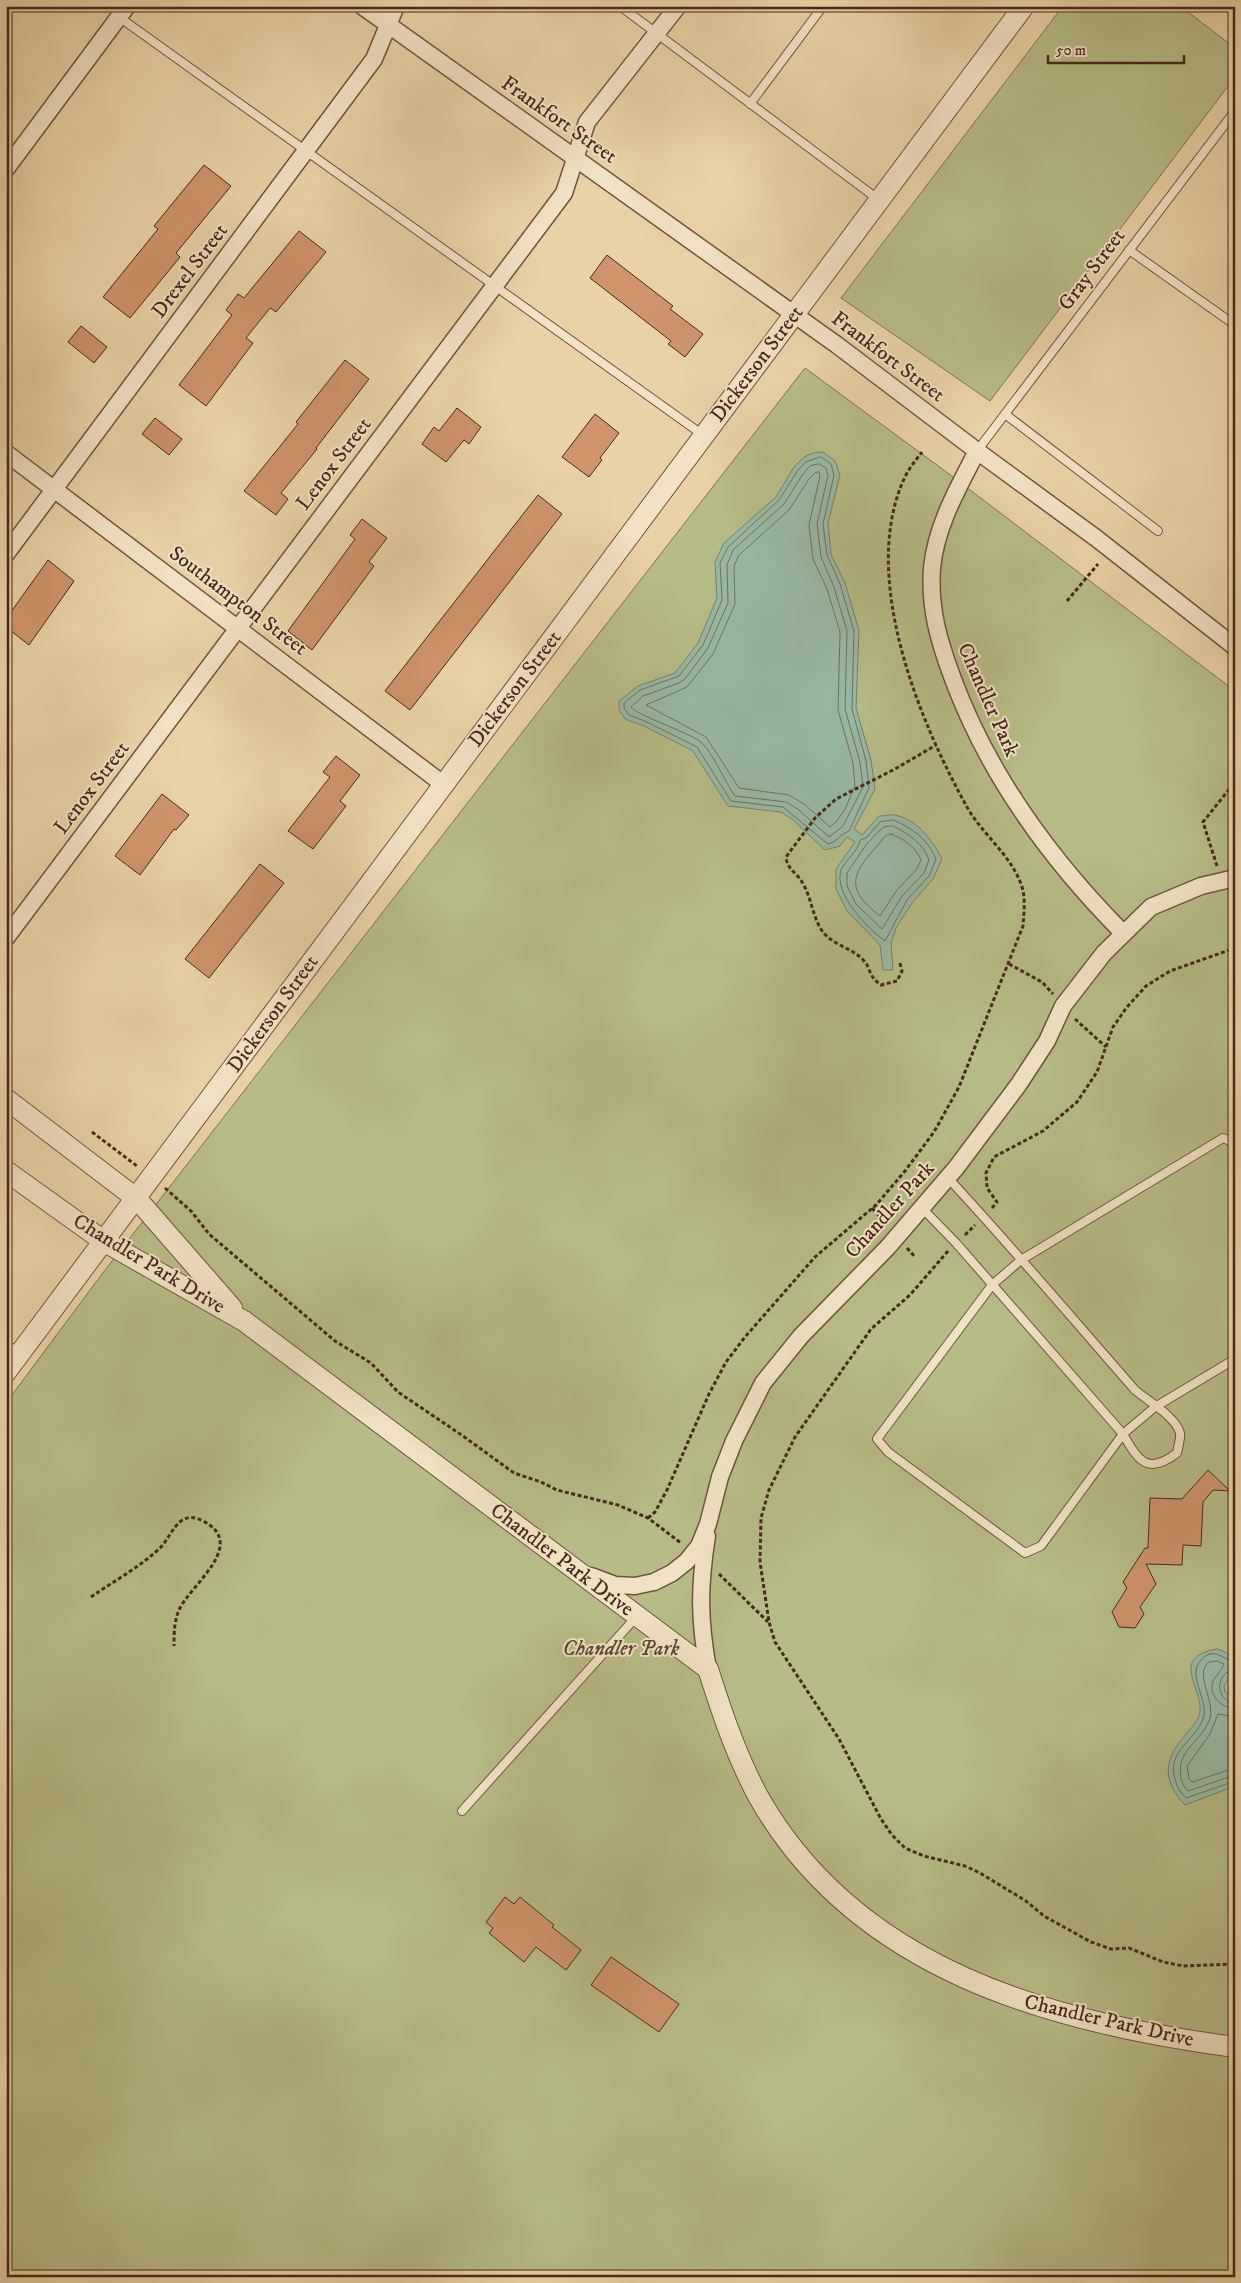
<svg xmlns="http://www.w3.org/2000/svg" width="1241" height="2283" font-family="'IM FELL DW Pica',serif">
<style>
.green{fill:#b7bc86;stroke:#807251}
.water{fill:#98b9a3;stroke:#787f6d}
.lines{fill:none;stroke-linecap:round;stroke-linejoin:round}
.shore{stroke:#707060;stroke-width:1}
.building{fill:#cf946b;stroke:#48281c}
.service-casing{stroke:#70533e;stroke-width:10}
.minor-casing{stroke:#70533e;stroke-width:19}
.tertiary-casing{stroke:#70533e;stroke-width:22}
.path{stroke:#48281c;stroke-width:3;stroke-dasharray:4 2.5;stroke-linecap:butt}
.service{stroke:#f1e2c5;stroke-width:8}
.minor{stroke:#f1e2c5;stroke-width:16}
.tertiary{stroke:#f1e2c5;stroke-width:20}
.labels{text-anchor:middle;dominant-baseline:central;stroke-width:4;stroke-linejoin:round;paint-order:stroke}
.street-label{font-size:21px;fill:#48281c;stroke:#f1e2c5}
.park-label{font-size:21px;font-style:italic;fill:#5e4631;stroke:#f1e2c5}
</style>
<rect width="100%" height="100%" fill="#e9d3a6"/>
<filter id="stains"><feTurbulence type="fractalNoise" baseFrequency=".004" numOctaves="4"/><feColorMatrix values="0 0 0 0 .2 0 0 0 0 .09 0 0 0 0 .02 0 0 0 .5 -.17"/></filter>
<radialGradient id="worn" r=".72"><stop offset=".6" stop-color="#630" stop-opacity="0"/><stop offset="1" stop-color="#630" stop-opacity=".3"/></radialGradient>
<path class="green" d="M1063,6H1180L1235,48V77L990,401L841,298Z
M805,368L945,471L1235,691V2277H6V1403L102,1274Z"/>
<path class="water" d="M823,452L835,461L840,475L828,523L831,554L845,583L859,630L856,708L871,760L875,789L854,829L862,835L879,816C883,816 890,814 894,815C916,818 933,841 942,859L933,879L912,903L896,928L891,944L893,970H883L880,945L847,911L836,889V869L855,842L847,837L840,846L825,850L792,819L781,812L728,806L693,751L644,726L625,719L619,710V701L638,686L675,673L698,643L717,598L715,562L724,543L776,497L794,467L804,457L813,453Z
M1217,1649C1227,1652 1241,1659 1234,1673C1232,1678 1226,1681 1224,1686L1225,1692L1235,1698V1786L1185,1805C1163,1782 1163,1762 1183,1738C1188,1731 1196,1724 1199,1716C1207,1691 1166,1658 1217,1649Z"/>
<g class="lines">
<path class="shore" d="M821,457L831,464L834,475L823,524L827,555L840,584L854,631L852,709L866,761L869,788L849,831C840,834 837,842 828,844L783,807L731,801L697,747L647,722L629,715L624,708V703L640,690L679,676L703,645L722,600L720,563L728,547L779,500L798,470L806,462Z
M819,464L826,468L828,475L817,524L821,557L834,587L847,631L845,709L860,762L863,787L843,826L829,837L799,810L786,802L735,796C724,781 714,754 701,742C688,732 636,715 631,707L643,696L679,683L685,679L708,648L728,603L727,565L733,550L784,504L803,474L810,466Z
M819,472L820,476L809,525L813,559L827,589L840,632L838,710L853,763L855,786L845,809L837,821L830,827L804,804L789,795L739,788L706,737L646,705L687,687L713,654L735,604L734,566L739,555L789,510L809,479L815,473Z
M894,820C913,829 928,839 936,859L929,876L907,900L885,941C868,929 833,893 841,870C846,859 858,852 860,840L866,838L880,822Z
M893,826C909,834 923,843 929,860L924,873L902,896L882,929L856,904L847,886V873L866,845L878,832L884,827Z
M891,834C904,839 916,847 921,860L917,869L897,890L880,916C845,889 851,875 877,846C882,841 883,835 891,834Z
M1235,1662C1224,1661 1214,1645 1201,1660C1187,1675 1207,1698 1204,1715C1199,1739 1169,1748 1174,1775C1176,1785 1179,1791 1186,1798L1235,1781
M1235,1669C1215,1672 1214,1701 1235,1703
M1235,1709C1222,1708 1208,1696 1213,1681C1216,1675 1222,1670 1224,1664L1217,1661L1209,1662C1193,1674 1217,1701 1209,1721C1200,1743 1176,1750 1181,1778C1182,1783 1184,1787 1188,1791L1235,1775
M1235,1717L1218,1714L1210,1734L1187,1766L1189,1779L1192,1782L1235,1768"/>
</g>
<path class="building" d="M204,165L231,186L176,253L180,257L130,318L103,297L158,229L154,226Z
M299,231L326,252L276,312L270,308L246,338L253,343L206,406L179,385L232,315L226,310L238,294L244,298Z
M607,255L673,306L670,309L703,334L685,357L668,344L671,341L590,278Z
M81,326L107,347L94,363L68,342Z
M345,360L369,379L316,448L317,449L281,493L288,499L276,515L244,491L298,424L296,422Z
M457,408L481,427L469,444L464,440L446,462L422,444L434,427L439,431Z
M595,414L619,433L600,458L602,460L589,477L562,457Z
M155,418L182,439L169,455L142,434Z
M538,495L562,514L410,710L385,691Z
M362,519L387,538L369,562L374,566L312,650L288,631L355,539L350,535Z
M48,560L74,581L29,645L6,627V619Z
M336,756L360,775L340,801L346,806L313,849L288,831L330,777L323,772Z
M162,794L189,815L176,830L174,829L140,875L115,856Z
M260,864L284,883L209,978L185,959Z
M1208,1470L1230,1491L1213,1490L1203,1502L1201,1546L1183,1545L1182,1565L1146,1564L1156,1584L1140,1607L1144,1614L1135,1628L1119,1627L1112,1612L1127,1588L1123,1582L1145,1548H1148L1150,1498L1182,1499Z
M505,1897L514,1904L520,1897L554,1925L552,1927L581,1950L566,1970L536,1947L524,1962L489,1933L493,1928L486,1922Z
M611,1957L679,2004L659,2032L591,1985Z"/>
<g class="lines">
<g class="service-casing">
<path id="service" d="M620,6L879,200
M119,17L703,435
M750,104L823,6
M1129,250L1235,325
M1005,414L1158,531
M977,451L1235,111
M1235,1143L1223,1138L1021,1260L992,1285L877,1439L888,1452L1025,1553L1041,1546L1123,1434L1155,1407L1235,1359
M923,1209L956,1243L1123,1434C1138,1460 1147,1476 1177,1453C1178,1447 1181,1438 1180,1433C1176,1417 1148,1401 1135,1390C1073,1319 1012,1247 948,1178
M6,1344L18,1353
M462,1811L637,1616"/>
</g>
<g class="minor-casing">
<path id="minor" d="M362,6L837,345L977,451L1096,538L1235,647
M6,169L127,6
M977,451C958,488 936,526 932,568C929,608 939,642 953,679C989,776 1050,859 1122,932
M6,453L443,784
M6,554L374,59L396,6
M6,938L564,193L587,122L678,6
M707,1536C699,1586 699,1620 708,1669
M591,1576L615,1585L635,1586L654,1582L672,1573L687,1561L699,1546L708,1524L720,1477L734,1441L763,1383L801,1336L888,1247L956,1168L1019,1084L1047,1041L1063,1006L1104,953L1151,907L1201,886L1235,878"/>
</g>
<g class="tertiary-casing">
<path id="tertiary" d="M6,1099L137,1199L232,1308
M6,1171L105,1242L244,1321L708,1669C722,1713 736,1755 758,1796C855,1969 1051,2023 1235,2047
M6,1372L1024,6"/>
</g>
<path class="path" d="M1067,601L1098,564
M1217,866L1203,822L1235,782
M900,963L902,971L897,981L881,985C867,975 872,970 864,961C853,948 834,946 823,932C812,917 812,898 802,882C797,873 787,869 786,857L815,818L836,799L895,769L936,745
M1009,964L1042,982L1053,994
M1075,1019L1106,1047
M92,1132L137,1166
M165,1188L191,1211L209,1234L335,1341L371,1363L398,1392L463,1436L514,1473L541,1482L557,1490L618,1505L648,1518L681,1543
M872,1208L887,1225
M992,1208L997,1202L987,1188L986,1173L994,1157L1043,1131L1077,1102L1097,1072L1113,1027L1127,1007L1146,986L1170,971L1235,948
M965,1235L975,1225
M907,1248L915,1257
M948,1251L910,1295L871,1329L795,1437L769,1490L761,1518L760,1562L769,1622L775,1642L839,1739L881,1819L892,1835L905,1848L924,1856L965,1866L980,1873L1026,1901L1044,1916L1091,1942L1111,1949L1129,1948L1163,1962L1183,1966L1235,1964
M648,1518L655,1512L667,1490L709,1394L726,1362L745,1337L815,1257L876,1205L905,1171L934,1132L959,1087L1023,926C1024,912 1026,897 1021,884C1010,854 982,834 967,807C918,719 859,574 905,477C909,468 916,460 922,452
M719,1574L768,1622
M91,1597C114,1581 140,1567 160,1548C168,1540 172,1528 181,1521C188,1516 196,1517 203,1521C248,1544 192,1584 180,1608C174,1620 174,1633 174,1646"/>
<use href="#service" class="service"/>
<use href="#minor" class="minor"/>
<use href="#tertiary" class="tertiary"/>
</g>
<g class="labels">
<g class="street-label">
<text transform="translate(559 120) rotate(35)">Frankfort Street</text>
<text transform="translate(1092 270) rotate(-53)">Gray Street</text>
<text transform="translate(190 271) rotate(-53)">Drexel Street</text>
<text transform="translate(888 357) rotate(37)">Frankfort Street</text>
<text transform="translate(757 364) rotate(-53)">Dickerson Street</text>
<text transform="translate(334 464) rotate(-53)">Lenox Street</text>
<text transform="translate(238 601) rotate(37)">Southampton Street</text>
<text transform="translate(515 689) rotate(-53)">Dickerson Street</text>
<text transform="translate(988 700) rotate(66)">Chandler Park</text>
<text transform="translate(92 788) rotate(-53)">Lenox Street</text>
<text transform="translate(273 1014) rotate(-54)">Dickerson Street</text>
<text transform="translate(890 1210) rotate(-48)">Chandler Park</text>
<text transform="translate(149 1264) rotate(31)">Chandler Park Drive</text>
<text transform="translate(562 1560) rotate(37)">Chandler Park Drive</text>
<text transform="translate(1109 2021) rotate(13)">Chandler Park Drive</text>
</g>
<g class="park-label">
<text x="621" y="1649">Chandler Park</text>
</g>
</g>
<rect width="1241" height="2283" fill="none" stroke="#e9d3a6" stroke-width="25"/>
<rect x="8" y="8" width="1226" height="2268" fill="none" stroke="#48281c" stroke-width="2.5"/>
<rect x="12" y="12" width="1216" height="2258" fill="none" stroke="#48281c"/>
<path d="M1048 55v8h136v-8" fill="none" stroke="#48281c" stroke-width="2.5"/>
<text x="1056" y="55" font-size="15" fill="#48281c" stroke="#f1e2c5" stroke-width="4" paint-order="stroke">50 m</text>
<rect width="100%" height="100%" filter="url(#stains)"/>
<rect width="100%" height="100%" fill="url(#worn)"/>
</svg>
